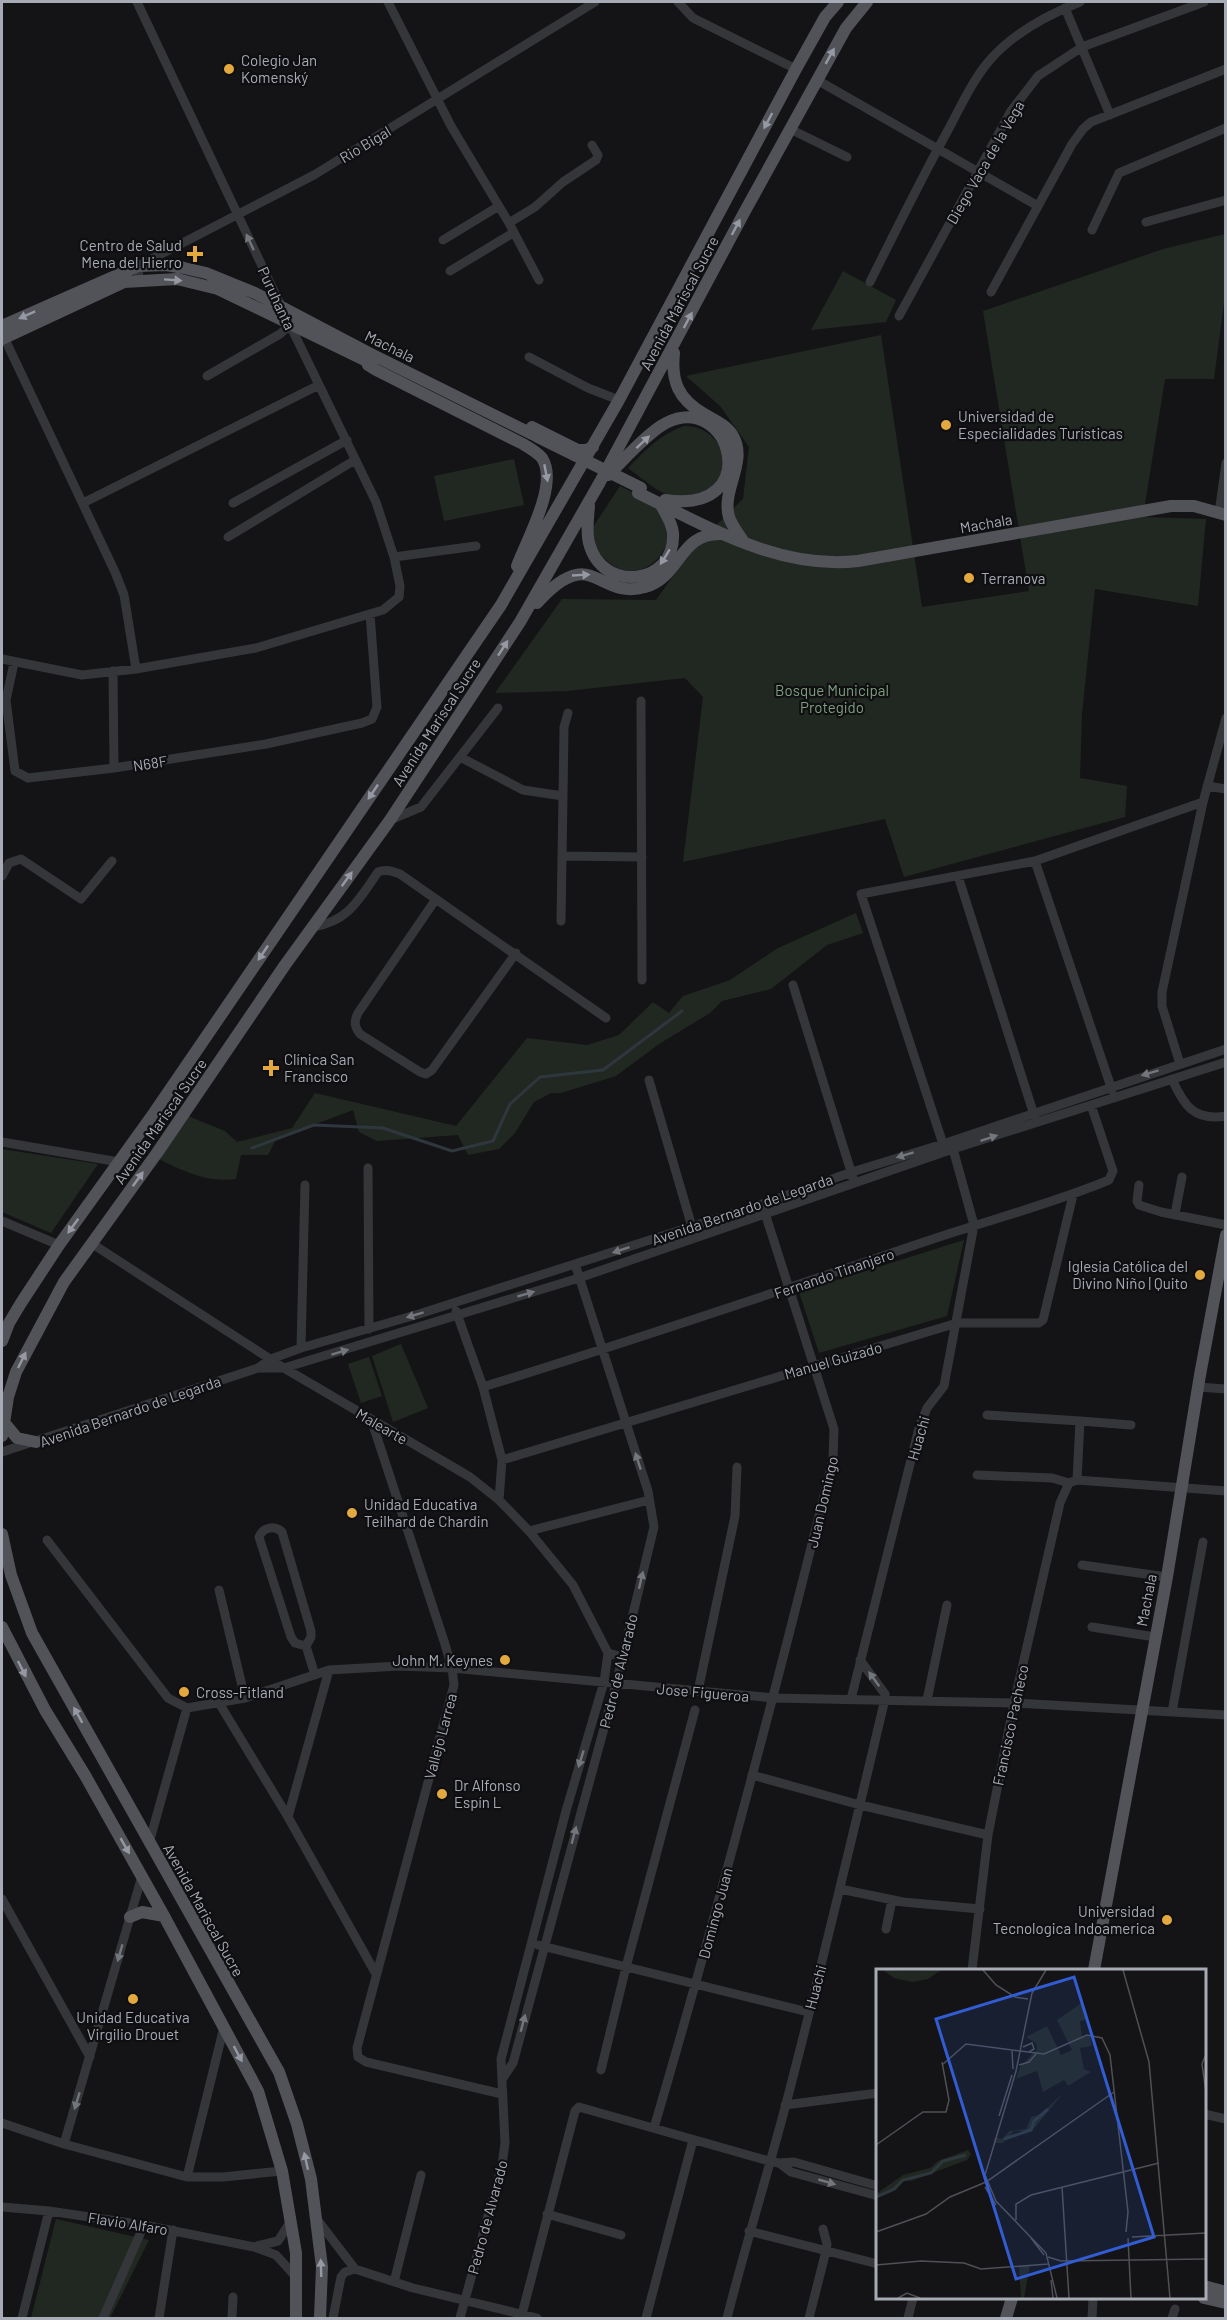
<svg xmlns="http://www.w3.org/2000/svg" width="1227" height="2320" font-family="Barlow,sans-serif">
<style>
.green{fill:#212821}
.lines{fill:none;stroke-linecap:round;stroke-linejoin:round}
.stream{stroke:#2e373d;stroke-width:3}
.minor{stroke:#35363a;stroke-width:9}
.major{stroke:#525359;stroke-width:12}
.major-bridge{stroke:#525359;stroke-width:12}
.oneway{fill:#9699a3}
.oneway2{fill:#74767e}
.poi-dot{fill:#e3a93f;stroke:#0f0f11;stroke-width:2}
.labels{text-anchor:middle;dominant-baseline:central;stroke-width:4.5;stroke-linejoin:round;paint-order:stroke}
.poi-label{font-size:15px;fill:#a7abb5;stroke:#0f0f11;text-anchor:start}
.street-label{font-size:15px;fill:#a7abb5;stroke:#0f0f11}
.park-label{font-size:15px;fill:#7f9e81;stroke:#0f0f11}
.inset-river{fill:none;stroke:#2e373d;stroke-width:3}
.inset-road{fill:none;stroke:#4f5056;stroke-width:1.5}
.view{fill:#325cd3;fill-opacity:0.15;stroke:#325cd3;stroke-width:3}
.inset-edge{fill:none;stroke:#a7abb5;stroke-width:3}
</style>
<rect width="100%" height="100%" fill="#141416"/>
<path class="green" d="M1225,234V295L1214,379H1165L1143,517L1206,519L1198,606L1095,589L1082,714L1080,778L1127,786L1125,817L904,877L885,819L683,862L703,697L685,678L567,691L495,693L562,599L656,600L692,549L743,499L749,447L720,406L686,376L881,335L922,607L1029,591L983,311L1163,249Z
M843,271L896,300L886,322L811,330Z
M684,426C718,425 740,467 710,490C706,493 699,494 693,495C688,496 680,499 675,498C658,493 642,478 628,468C646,450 659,435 684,426Z
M514,459L524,505L444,521L434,476Z
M620,486C634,493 657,503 665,518C678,544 652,577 623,570C610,566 603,557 594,548L593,527Z
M856,913L863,933L827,945L771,989L722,1001L710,1013L659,1044L616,1076L561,1093H551L534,1102L515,1133L499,1149L468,1155L458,1135L377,1141L359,1132L353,1110L276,1139L268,1155H241L236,1179C206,1183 183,1171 157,1158L183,1114L225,1131L237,1142L292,1128L315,1093L456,1126L527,1038L587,1045L619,1035L653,1002L669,1013L683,996L730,980L778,948Z
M2,1149L98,1164L51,1233L2,1212Z
M964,1240L947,1316L819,1353L799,1292Z
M401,1344L428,1408L393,1422L372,1356Z
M369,1357L382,1396L361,1403L348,1364Z
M56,2219L149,2240L110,2318H31Z"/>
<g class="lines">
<path class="stream" d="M252,1148L314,1125L383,1128L452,1151L493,1141L510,1104L540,1077L603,1070L682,1011"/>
<path class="minor" d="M137,2L281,306
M388,2L451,126L509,223L539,280
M678,2L693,18L796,69
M1065,8L1110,115
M817,80L1038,206
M790,129L847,157
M1146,222L1226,200
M509,223L535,207L563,182L596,160L598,155L592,145
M1092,230L1119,173L1226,128
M443,240L499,206
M450,271L513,233
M139,279L138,266L314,175L595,2
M870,282C895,232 920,181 947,132C960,108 972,81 989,61C1013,33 1047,15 1080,2
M991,292L1072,144L1083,129L1091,122L1226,69
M899,316L1011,111L1038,76L1082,47L1204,2
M2,333L115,572L124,595L136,669
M529,357L588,388L619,400
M207,376L280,334L290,325
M83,503L319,385
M233,503L347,440
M1219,513L1226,463
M228,537L355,460
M394,557L476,546
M2,659L82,675L136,669L256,648L383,610L399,597L400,586L394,557L376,502L288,321
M14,663L6,700L15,771L28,778L114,768L266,744L362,723L372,719L377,707L370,614
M113,671L114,768
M641,701L642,980
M460,757L523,790L563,796L564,727L568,713
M1207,786L1226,789
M390,820L421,807L498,708
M562,856L642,857
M1035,861L1112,1090
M2,876L9,863L21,859L81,899L112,861
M958,876L1035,1118
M436,899L358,1013C354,1021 354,1026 360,1034L420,1072L426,1074L432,1070L516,953
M561,921L563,796
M313,927C349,921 359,899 378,872C386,869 392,871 400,874L606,1018
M793,985L853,1178
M1180,1064L1162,1006V992L1203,802L1226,718
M1172,1079C1184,1106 1194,1121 1226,1116
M649,1080L692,1227
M2,1142L119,1162
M943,1144L861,894L1035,861L1203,802
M368,1168L369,1329
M1139,1185L1137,1201L1139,1205L1161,1212L1226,1225
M1175,1214L1182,1177
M2,1221L59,1245
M91,1243L284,1368L470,1477L499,1500L529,1531L573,1585L608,1653L623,1657
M456,1311L483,1387L502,1460L499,1500
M301,1348L305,1185
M258,1368H284L579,1278L953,1149L1226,1062
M483,1387C631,1341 777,1292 924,1242C985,1221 1049,1205 1109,1180L1113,1171L1091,1105
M1198,1387L1226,1389
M987,1415L1080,1421L1077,1480
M371,1419L444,1641L452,1668L454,1685L357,2048L358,2057L366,2062L502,2094
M1080,1421L1131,1425
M2,1452L258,1368L271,1359L301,1348L419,1314L762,1204L852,1172L943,1144L1226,1049
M502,1460L957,1323H1039L1043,1320L1073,1195
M977,1475L1052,1478L1069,1483
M1069,1483L1077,1480L1226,1491
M529,1531L649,1500
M47,1540L168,1698L187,1708L245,1698L329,1670L399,1666L452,1668L774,1698L1014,1703L1226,1715
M1082,1565L1167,1577
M219,1590L245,1698
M1092,1627L1155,1637
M306,1646L295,1643L291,1637L259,1537C263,1527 275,1525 282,1532L311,1631V1637L306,1646L315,1675
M698,1691L735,1516L737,1467
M851,1699L919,1428L927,1408L944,1386L974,1225L953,1149
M927,1700L947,1605
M219,1703L288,1817L376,1974
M1172,1712L1203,1542
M752,1775L860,1805L988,1835
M288,1817L329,1670
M149,1843L187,1708
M840,1889L903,1902L980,1909
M2,1899L90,2057
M886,1929L892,1900
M538,1945L808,2012
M972,1970L988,1835L1014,1703L1060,1503L1069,1483
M601,2070L626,1967L695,1710
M503,2078L513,2063L616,1684L654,1527L648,1491L575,1264
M785,2105L878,2093
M1204,2114L1226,2119
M2,2123L64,2144L187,2177H223L282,2171
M654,2128C719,1906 778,1683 833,1459L834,1429L764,1210
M64,2144L142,1876
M779,2163L794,2162L878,2186
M187,2177L224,2027
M2,2207L49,2211L144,2225L254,2247L276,2255L296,2277
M547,2214L621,2235
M316,2218L355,2269
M749,2231L878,2264
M257,2246L278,2241L291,2221
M394,2282L421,2175
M22,2318L49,2211
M103,2318L144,2225
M159,2318L173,2230
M232,2318L233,2297
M333,2318L341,2277L345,2272L355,2269L413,2288L537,2318
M460,2318L502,2165L505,2143L501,2059L566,1811L604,1682L608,1653
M521,2318L575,2111L579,2107L769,2161L779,2163L791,2172L878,2196
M646,2318L693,2140
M727,2318C745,2247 767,2176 786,2104C821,1970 853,1834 885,1699V1694L860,1660
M809,2318L826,2251L827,2244L823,2229
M908,2318L913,2298
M1092,2318L1093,2298
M1172,2318L1175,2309"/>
<path class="major" d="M2,326L138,266L166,265L184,268L206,273L255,293L369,353L538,437
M2,339L124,282L177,279L218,289L371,363
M674,353C671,381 678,399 704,414C714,420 727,425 733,436C748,462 721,490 729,517C732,526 738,533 743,541
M366,359L368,365L376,370L523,444C529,448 537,452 542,458C559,484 527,539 517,566
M532,427L578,450H586L593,447
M608,475C623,461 648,432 666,423C731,390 766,515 665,500
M638,493C707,526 778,570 858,561L1171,506H1194L1226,515
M589,506C588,518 586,531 589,543C602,594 676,585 673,533C672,522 665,513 660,503
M537,603C593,541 597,601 645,587C681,577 679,532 722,534
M2,1341L9,1323L21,1303L59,1245L154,1113L501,605L619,400L796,69L825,17L838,2
M3,1421L17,1438L36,1442
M2,1436L8,1397L16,1372L64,1282L157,1153L285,965L390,820L520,622L600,482L745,211L846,28L867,2
M2,1534L11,1575L32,1633L279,2072L297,2124L311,2179L322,2267L320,2318
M2,1627L45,1710L86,1777L164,1916L258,2091L282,2171L296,2253V2318
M130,1917L142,1912L164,1916
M1094,1970L1167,1577L1200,1375L1226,1235
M1204,2286L1226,2292
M1204,2298L1226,2303
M1006,2318L1012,2298"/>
<path class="major-bridge" d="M538,437L641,488"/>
</g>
<defs><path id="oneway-solid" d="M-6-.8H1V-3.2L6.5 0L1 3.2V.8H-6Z" transform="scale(1.5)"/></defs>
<g class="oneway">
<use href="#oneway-solid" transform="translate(830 56) rotate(-61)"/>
<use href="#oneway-solid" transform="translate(768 121) rotate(118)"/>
<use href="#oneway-solid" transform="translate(736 227) rotate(-62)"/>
<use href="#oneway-solid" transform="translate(173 280) rotate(4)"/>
<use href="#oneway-solid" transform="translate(27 315) rotate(156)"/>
<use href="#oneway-solid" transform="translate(688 320) rotate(-62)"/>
<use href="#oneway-solid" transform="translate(643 442) rotate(-43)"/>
<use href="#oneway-solid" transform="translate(546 473) rotate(79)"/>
<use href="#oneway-solid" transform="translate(665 557) rotate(122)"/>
<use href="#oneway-solid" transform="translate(581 575) rotate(-3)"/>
<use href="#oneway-solid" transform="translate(503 648) rotate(-57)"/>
<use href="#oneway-solid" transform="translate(373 792) rotate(124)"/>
<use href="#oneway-solid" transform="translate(347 879) rotate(-54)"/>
<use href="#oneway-solid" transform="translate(263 953) rotate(124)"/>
<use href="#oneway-solid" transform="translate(138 1179) rotate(-54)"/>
<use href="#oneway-solid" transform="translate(73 1226) rotate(126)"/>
<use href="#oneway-solid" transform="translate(22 1360) rotate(-64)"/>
<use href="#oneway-solid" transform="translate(22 1669) rotate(63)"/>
<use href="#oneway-solid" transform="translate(78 1715) rotate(-119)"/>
<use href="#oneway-solid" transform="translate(125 1846) rotate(60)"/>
<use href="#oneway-solid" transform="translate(238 2054) rotate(62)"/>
<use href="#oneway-solid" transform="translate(306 2161) rotate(-103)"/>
<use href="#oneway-solid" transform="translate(321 2268) rotate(-92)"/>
</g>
<g class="oneway2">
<use href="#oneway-solid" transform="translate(250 242) rotate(-115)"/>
<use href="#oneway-solid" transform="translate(1150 1073) rotate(163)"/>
<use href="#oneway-solid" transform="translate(989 1138) rotate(-18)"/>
<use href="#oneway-solid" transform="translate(905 1155) rotate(163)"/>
<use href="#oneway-solid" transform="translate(621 1250) rotate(162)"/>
<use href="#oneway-solid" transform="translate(526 1294) rotate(-16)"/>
<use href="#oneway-solid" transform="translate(415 1315) rotate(163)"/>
<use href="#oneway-solid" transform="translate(340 1352) rotate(-17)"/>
<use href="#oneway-solid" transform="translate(638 1461) rotate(-108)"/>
<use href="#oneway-solid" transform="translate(641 1580) rotate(-77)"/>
<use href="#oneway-solid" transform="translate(874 1679) rotate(-126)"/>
<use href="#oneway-solid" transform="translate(581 1759) rotate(107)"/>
<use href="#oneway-solid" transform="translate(574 1835) rotate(-75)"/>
<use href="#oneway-solid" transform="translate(120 1953) rotate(106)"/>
<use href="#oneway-solid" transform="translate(523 2023) rotate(-75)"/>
<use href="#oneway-solid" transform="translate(77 2101) rotate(107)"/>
<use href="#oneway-solid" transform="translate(827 2182) rotate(16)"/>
</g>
<g class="poi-dot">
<circle cx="229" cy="69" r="6"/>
<path d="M192 245h6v6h6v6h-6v6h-6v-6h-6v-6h6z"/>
<circle cx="946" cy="425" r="6"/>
<circle cx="969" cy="578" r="6"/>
<path d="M268 1059h6v6h6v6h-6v6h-6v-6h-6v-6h6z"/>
<circle cx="1200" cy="1275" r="6"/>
<circle cx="352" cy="1513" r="6"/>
<circle cx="505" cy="1660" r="6"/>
<circle cx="184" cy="1692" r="6"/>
<circle cx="442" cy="1794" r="6"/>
<circle cx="1167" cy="1920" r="6"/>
<circle cx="133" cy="1999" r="6"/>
</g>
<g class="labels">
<g class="poi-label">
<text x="241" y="60">Colegio Jan<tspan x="241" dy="17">Komenský</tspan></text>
<text x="182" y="245" text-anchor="end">Centro de Salud<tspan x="182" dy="17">Mena del Hierro</tspan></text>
<text x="958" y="416">Universidad de<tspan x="958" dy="17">Especialidades Turísticas</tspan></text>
<text x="981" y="578">Terranova</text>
<text x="284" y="1059">Clínica San<tspan x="284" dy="17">Francisco</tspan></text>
<text x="1188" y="1266" text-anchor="end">Iglesia Católica del<tspan x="1188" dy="17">Divino Niño | Quito</tspan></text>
<text x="364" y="1504">Unidad Educativa<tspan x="364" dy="17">Teilhard de Chardin</tspan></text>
<text x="493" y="1660" text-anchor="end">John M. Keynes</text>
<text x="196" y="1692">Cross-Fitland</text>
<text x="454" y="1785">Dr Alfonso<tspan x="454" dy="17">Espín L</tspan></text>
<text x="1155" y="1911" text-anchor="end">Universidad<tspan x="1155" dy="17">Tecnologica Indoamerica</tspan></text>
<text x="133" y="2017" text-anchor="middle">Unidad Educativa<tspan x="133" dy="17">Virgilio Drouet</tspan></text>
</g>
<g class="street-label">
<text transform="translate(365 144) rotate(-31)">Rio Bigal</text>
<text transform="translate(985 162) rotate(-60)">Diego Vaca de la Vega</text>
<text transform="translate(277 298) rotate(65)">Puruhanta</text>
<text transform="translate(679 303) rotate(-62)">Avenida Mariscal Sucre</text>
<text transform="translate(390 346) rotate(26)">Machala</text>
<text transform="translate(986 523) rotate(-10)">Machala</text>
<text transform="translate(436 722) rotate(-57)">Avenida Mariscal Sucre</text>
<text transform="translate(150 763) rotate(-9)">N68F</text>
<text transform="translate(160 1121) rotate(-55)">Avenida Mariscal Sucre</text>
<text transform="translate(742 1209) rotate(-19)">Avenida Bernardo de Legarda</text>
<text transform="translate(834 1273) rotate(-19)">Fernando Tinanjero</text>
<text transform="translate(833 1360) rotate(-16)">Manuel Guizado</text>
<text transform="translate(130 1411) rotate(-19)">Avenida Bernardo de Legarda</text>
<text transform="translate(382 1426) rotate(30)">Malearte</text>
<text transform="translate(918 1438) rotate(-74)">Huachi</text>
<text transform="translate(822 1502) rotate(-77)">Juan Domingo</text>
<text transform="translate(1146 1600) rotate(-79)">Machala</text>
<text transform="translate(618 1671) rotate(-76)">Pedro de Alvarado</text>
<text transform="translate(703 1692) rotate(5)">Jose Figueroa</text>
<text transform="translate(1010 1725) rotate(-78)">Francisco Pacheco</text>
<text transform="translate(440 1736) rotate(-75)">Vallejo Larrea</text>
<text transform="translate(204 1910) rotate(61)">Avenida Mariscal Sucre</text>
<text transform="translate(715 1913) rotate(-75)">Domingo Juan</text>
<text transform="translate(815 1987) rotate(-75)">Huachi</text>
<text transform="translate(487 2217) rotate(-75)">Pedro de Alvarado</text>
<text transform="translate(128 2223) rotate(9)">Flavio Alfaro</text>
</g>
<g class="park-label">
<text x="832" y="690">Bosque Municipal<tspan x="832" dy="17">Protegido</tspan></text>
</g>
</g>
<g transform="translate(876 1969)">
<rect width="330" height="330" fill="#141416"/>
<path d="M7,1L35,2L65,1L52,10L36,13L18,9ZM207,33L210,51L204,52L206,68L214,67L216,77L204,79L208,100L215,103L192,117L188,111L167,123L161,102L140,110L144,98L161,80L160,74L150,68L171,57L185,86L196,81L181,51ZM188,123L156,162H138L127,174H118L119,168L126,170L133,162L150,160L155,148L165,145ZM92,181L95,185L91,191L35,212L28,211L20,221L0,230V225L27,206L54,199L62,192ZM154,296L148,329H145L143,297Z" fill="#212821"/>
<path class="inset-river" d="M128,170L155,161L158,152L172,140M0,228L18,220L27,211L55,204L67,192L90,186"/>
<path class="inset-road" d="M107,1L120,16L139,28L152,30M170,1L156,24L140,102L109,206L120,232L170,284L181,329M247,1L273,93L294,329M147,78L156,74L158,80L153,83M136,82L137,100M330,85L326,95L330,123M66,96L90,75L168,85L211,66L226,69L234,86L252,243L250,263M143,96L153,93L160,85M123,147L136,106M0,176L47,143H70L73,131L66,93M109,218L120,236M186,218L193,329M140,251V235L155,226L283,194M0,263L50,245L74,228L110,213L238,123M256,268L330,264M155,269L168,286M252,269L255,329M172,288L185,292L330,290M0,296L45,292L88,294L105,300L172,295M175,311L177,329M22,329L31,324L44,329"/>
<path class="view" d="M198,8L278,268L140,310L60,50Z"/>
<rect width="330" height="330" class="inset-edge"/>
</g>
<rect width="1227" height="2320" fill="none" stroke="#a7abb5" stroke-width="6"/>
</svg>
